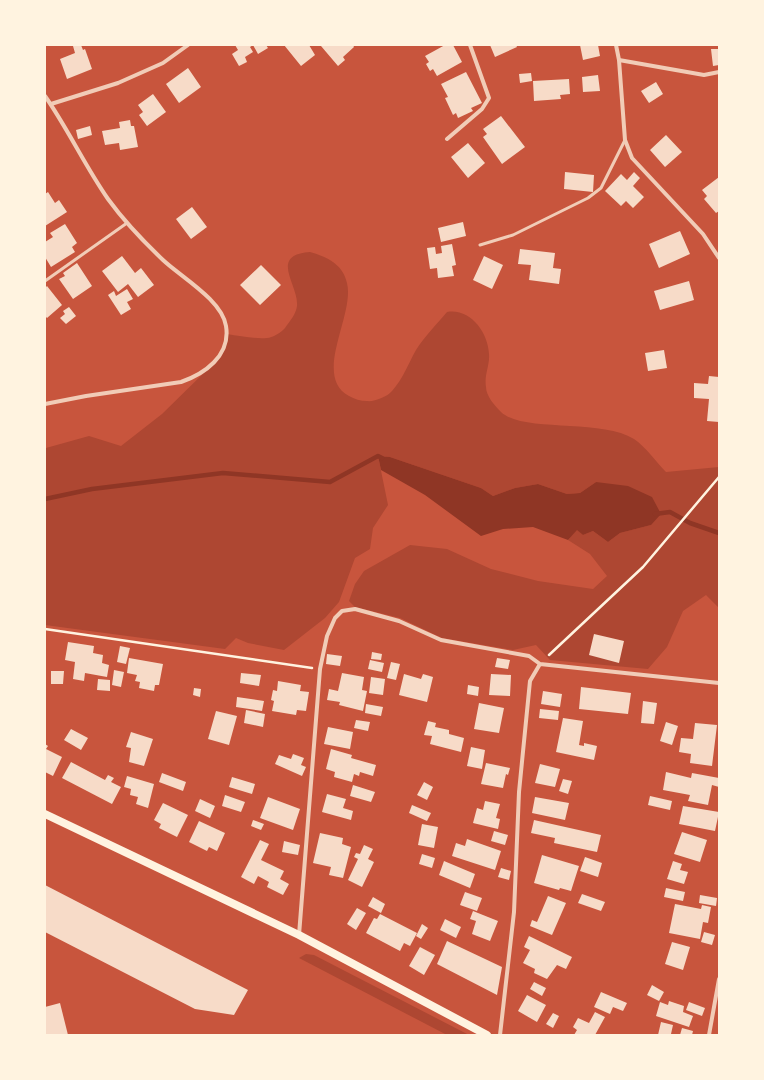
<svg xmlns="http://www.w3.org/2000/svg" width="764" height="1080" font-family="'IBM Plex Sans',sans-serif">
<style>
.green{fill:#ae4732}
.water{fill:#8f3625}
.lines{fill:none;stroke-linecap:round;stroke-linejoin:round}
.stream{stroke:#8f3625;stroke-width:4.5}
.building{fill:#f7dbc8}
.path{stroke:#fff3e0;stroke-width:2.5}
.service{stroke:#f1ccb7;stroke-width:3}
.minor{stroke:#f1ccb7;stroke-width:4}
.secondary{stroke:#fff3e0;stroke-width:8}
</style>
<rect width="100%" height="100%" fill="#c8553d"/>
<path class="green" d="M310,252C327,257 343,264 347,283C355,315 312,376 349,396C354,399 361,401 367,401C374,402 387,397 392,391C403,379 408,364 416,350C425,336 437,324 447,312C470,308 488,332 489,354C490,365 484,375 486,387C486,396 495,406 501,412C523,433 600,418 634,439C646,447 656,462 666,472L719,467V608L706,595L683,611L667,647L648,669L550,660L536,645L513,650L442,638L400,618L355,607L349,601L355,584L364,571L410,545L447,549L491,569L538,581L593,589L607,576L590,554L568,540L577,529L583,535L593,531L608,542L620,533L651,525L596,482L580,493L567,494L538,484L515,488L493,496L481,488L390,457L378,456L388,505L373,528L370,549L355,558L339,602L325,618L284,650L248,643L236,638L225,649L45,625V447L46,448L89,436L121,446L162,414L214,363L221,353L227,334C240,336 254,339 267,338C272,338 282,332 285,328C290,321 296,314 297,306C299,285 268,255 310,252Z
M306,954L314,955L469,1035H447L299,958Z"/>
<path class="water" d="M378,456L390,457L481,488L493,496L515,488L538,484L567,494L580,493L596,482L628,486L652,497L661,514L651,525L620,533L608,542L593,531L583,535L577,530L568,540L533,527L503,529L481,536L425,495L381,470Z"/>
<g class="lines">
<path class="stream" d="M45,499L92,489L223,473L330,482L378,456L382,458
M655,514L670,512L690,523L719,533"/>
</g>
<path class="building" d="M74,45H81L83,50L85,49L92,69L67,79L60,59L75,53L73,46Z
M235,45H266L268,48L258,54L253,45L250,47L253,52L245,57L247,62L239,66L232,54L238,50Z
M284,45H309L315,55L301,66Z
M322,45H353L354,47L343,57L345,60L338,66L321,46Z
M445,45H453L462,62L437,76L433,69L430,71L426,64L429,62L425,56Z
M490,45H516L517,47L495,57Z
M580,45H598L600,56L583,60Z
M711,49H719V65L713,66Z
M188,68L201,87L179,103L166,84Z
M466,72L482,103L471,108L473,111L458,118L456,113L453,115L445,98L448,97L441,84Z
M531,73L532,81L520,83L519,74Z
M598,75L600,91L583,92L582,77Z
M569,79L570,94L560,95L561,99L534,101L533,81Z
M656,82L663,94L649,103L641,91Z
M153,94L166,112L147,126L139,115L143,112L138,105Z
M501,116L525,147L502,164L483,137L487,134L483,129Z
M130,120L131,126H134L138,147L120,150L119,143L105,145L102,131L120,128L119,122Z
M90,126L92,135L78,139L76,130Z
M666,135L682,152L665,167L650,150Z
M468,143L485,163L468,178L451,157Z
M565,172L594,175L593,192L564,189Z
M634,172L640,178L633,186L644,197L633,208L626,201L621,206L605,191L621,174L627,180Z
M719,177V211L716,213L704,199L707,196L702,190Z
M48,192L55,203L59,200L67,212L45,226V194Z
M192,207L207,227L191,239L176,219Z
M463,222L466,236L441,242L438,228Z
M65,224L77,243L72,247L75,252L51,267L45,257V242L53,237L50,233Z
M680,231L690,254L659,268L649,244Z
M452,244L456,265L452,266L454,276L438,278L437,268L430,269L427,248L435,247L436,254L442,253L441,246Z
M520,249L555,253L553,268L561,269L559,284L529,280L531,265L518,264Z
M122,256L135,273L141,268L154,285L138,297L128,284L118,292L102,271Z
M484,256L503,265L492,289L473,280Z
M77,263L92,286L73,299L59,279L65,276L63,273Z
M261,265L281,285L260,305L240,285Z
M689,281L694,300L660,310L654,291Z
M47,286L62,305L47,318L45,316V288Z
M127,289L133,299L127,302L131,309L121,315L108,295L114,291L116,296Z
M69,307L76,316L66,324L60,318L65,314L63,311Z
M664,350L667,368L648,371L645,353Z
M709,376L719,377V422L707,421L709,399L694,398V383L708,384Z
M594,634L624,641L619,663L589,655Z
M68,642L94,646L93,653L103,655L102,663L109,665L107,677L85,673L84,681L73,679L75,662L65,660Z
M120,646L130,648L126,664L117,662Z
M372,652L382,654L381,660L371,659Z
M327,654L342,656L340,666L326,664Z
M129,658L163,664L159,685H155L154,691L139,688L140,682L135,681L137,675L127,673Z
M497,658L510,660L508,669L495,667Z
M370,660L384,663L382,672L368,669Z
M391,662L400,664L396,680L387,678Z
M114,670L124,672L121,687L112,685Z
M51,671H64L63,684H51Z
M241,673L261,675L259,686L240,683Z
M342,673L364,677L362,690L367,691L363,711L339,705L340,702L327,700L329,689L338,691Z
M404,674L421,679L423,674L433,677L427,702L399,695Z
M491,674L511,675L510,696L489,695Z
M371,677L385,679L383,695L369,693Z
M98,679L110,680V691L97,690Z
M278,681L301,685L300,691L309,692L306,711L297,710L296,715L272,711L274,701L271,700L273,690L277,691Z
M468,685L479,687L478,696L467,694Z
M581,687L631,693L628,714L579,709Z
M194,688L201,689L200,697L193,695Z
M543,691L562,694L560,707L541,704Z
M237,697L264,701L262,711L236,707Z
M643,701L657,703L654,724L641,723Z
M479,703L504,708L499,733L474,729Z
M366,704L383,707L381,716L365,713Z
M540,709L559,711L558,720L539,718Z
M246,710L265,714L263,727L244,723Z
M216,711L237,716L229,745L208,739Z
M563,718L583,721L579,745L584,746V743L597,746L594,760L556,752Z
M356,720L370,722L368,731L354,728Z
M428,721L436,723L435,727L449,730V734L464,738L461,752L430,744L432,736L424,735Z
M666,722L678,726L672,745L660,741Z
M695,723L717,725L712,766L690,763L691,754L679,752L681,738L693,739Z
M328,727L353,732L350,749L324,744Z
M71,729L88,738L81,750L64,740Z
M131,732L153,739L144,766L129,762L131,748L126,747Z
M45,744L48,746L46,749L62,757L53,776L45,772Z
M471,747L485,750L482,769L467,766Z
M331,749L352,755L351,758L376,765L373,776L360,772L359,776L354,774L352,782L334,777L335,772L326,769Z
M293,754L304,758L301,765L306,767L302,776L275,764L279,755L291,759Z
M71,762L105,780L108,775L114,778L111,782L121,787L112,804L62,778Z
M486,763L510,768L508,775L506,774L503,788L481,784Z
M540,764L560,769L555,787L535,783Z
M666,772L691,778L692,773L719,778V787L712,785L708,805L688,801L690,795L663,790Z
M162,773L186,782L183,791L159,782Z
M127,776L154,784L148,808L136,804L138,797L130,795L131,789L124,787Z
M232,777L255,784L252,794L229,787Z
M563,779L572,781L568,794L559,791Z
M424,782L433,787L427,800L417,795Z
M353,785L375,792L371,802L350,796Z
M327,794L346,799L343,808L353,811L351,820L322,812Z
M225,795L245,802L241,812L222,806Z
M650,796L672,801L670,810L648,805Z
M268,797L300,809L293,830L260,818Z
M535,797L569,803L565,820L532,813Z
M200,799L215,806L210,818L195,811Z
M485,801L500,804L496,818L500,819L498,829L473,823L477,808L483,810Z
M163,803L188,815L177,837L159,828L161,824L154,820Z
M412,805L431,813L427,821L409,813Z
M683,806L719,812L715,831L679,824Z
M253,820L264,824L261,830L251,826Z
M534,820L601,835L597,852L554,843L555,838L531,833Z
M199,821L225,833L217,851L209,847L207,851L189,842Z
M422,824L438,827L434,848L418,845Z
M494,831L508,835L505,845L491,841Z
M682,832L707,840L700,862L674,854Z
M320,833L343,838L342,844L351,847L343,878L329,875L331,867L313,863Z
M467,839L501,851L495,870L452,856L456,843L465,846Z
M260,840L269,844L261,860L284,871L280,879L289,884L283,895L267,887L269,882L258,876L254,884L241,877Z
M284,841L300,845L298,855L282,852Z
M364,845L373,849L368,859L374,862L362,887L348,880L358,859L354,857L356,853L360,854Z
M422,854L435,858L432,868L419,864Z
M542,855L579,866L571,891L560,888L559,890L534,883Z
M585,857L602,863L598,877L580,871Z
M444,861L475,874L470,888L439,875Z
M673,861L682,864L680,870L688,872L684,884L667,879Z
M501,868L511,871L509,880L498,877Z
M45,885L248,990L234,1015L195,1009L45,932Z
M666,888L685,892L683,901L664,897Z
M465,892L482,898L477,911L460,905Z
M582,894L605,902L601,911L578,903Z
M700,895L717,898L716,906L699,903Z
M548,896L566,903L552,935L530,926L532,920L537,922Z
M373,897L385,904L381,913L368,906Z
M675,904L701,909L702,905L711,907L708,923L703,922L700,939L669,933Z
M357,908L366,913L356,930L347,924Z
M473,911L498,921L490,941L472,934L476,921L470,919Z
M380,914L417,933L410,946L404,943L400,951L366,933L374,918L377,919Z
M445,919L461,927L456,938L440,930Z
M422,924L428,928L421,939L416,936Z
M704,932L715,935L712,945L701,942Z
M529,936L572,957L566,969L557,965L547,979L534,973L535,969L523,963L530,950L524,947Z
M447,941L502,967L497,995L437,964Z
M672,942L690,947L683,970L665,964Z
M420,947L435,955L424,975L409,966Z
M534,982L546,988L542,996L530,989Z
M652,985L664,992L659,1001L647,995Z
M601,992L627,1003L623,1011L613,1007L610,1014L594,1007Z
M527,995L546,1005L537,1022L518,1011Z
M669,1001L684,1006L683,1012L693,1016L689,1027L656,1016L660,1002L668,1005Z
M689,1002L705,1008L702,1016L686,1010Z
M60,1003L68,1035H45V1007Z
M595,1012L605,1017L595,1035H574L577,1030L573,1027L578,1018L589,1023Z
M553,1013L559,1016L553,1028L546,1024Z
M661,1022L673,1025L671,1034L675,1035H658Z
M682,1028L693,1031L692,1035H680Z"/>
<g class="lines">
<path class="path" d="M45,629L312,668
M549,655L643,567L719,477"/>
<path class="service" d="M480,245L513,235L588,198L601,188L625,140
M45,281L127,223"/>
<path class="minor" d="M616,45L619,60L625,140L632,158L703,234L719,258
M619,60L704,75L719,72
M45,96C68,129 85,166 108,199C124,221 143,241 163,260C181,277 222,300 226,326C231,356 204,374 181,382L86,396L45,404
M51,104L118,83L163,63L188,45
M447,139L482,109L489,98L470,45
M299,935L320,669L327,636L335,618L342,611L355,609L399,621L441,640L529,656L540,664L719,683
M500,1035L514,912L519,792L530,681L540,664
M709,1035L719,979"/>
<path class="secondary" d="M45,814L299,935L487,1035"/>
</g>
<rect width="764" height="1080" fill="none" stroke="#fff3e0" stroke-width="92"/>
</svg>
